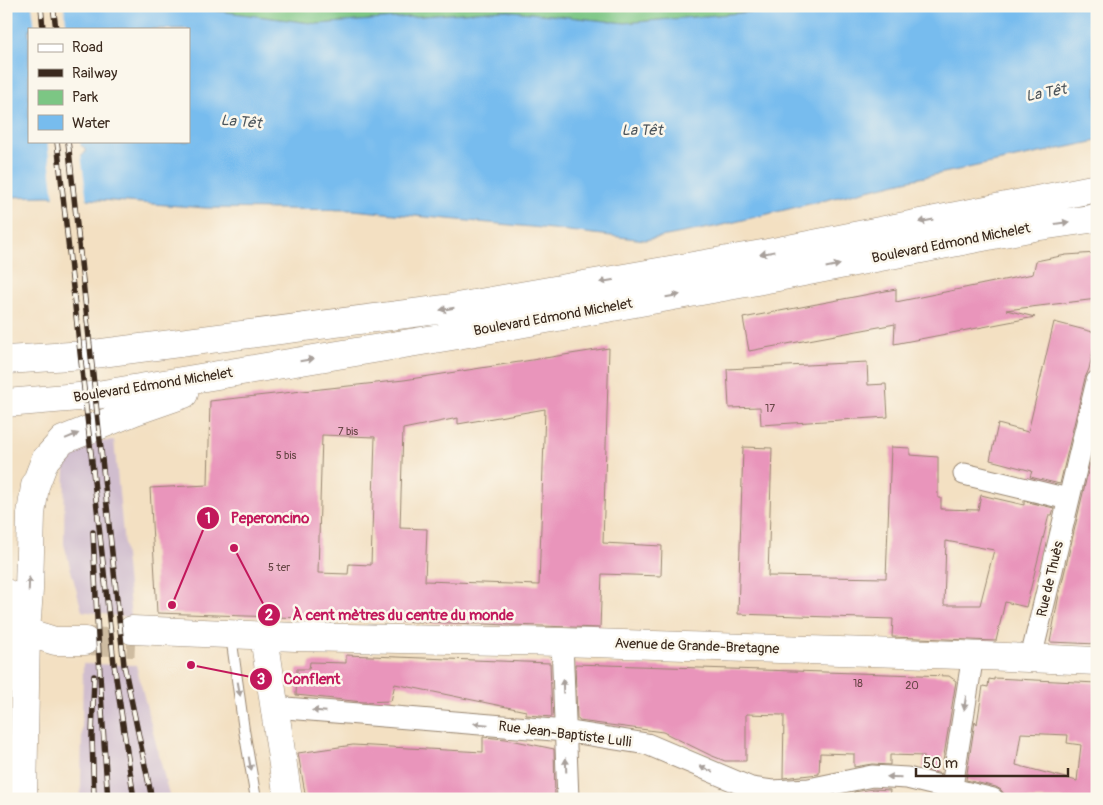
<svg xmlns="http://www.w3.org/2000/svg" width="1103" height="805" font-family="Pangolin,sans-serif">
<style>
.industrial{fill:#d0bdce}
.green{fill:#7cc684;stroke:#5c7851}
.water{fill:#77bcee;stroke:#597386;fill-rule:evenodd}
.pier{fill:#f3e0c2}
.building{fill:#e995bb;fill-rule:evenodd}
.lines{fill:none;stroke-linecap:round;stroke-linejoin:round}
.secondary-tunnel{stroke:#cebca1;stroke-width:28;stroke-dasharray:28 14;stroke-linecap:butt}
.lane-casing{stroke:#978570;stroke-width:12}
.street-casing{stroke:#978570;stroke-width:23}
.secondary-casing{stroke:#978570;stroke-width:29}
.highway-casing{stroke:#978570;stroke-width:29}
.lane{stroke:#fff;stroke-width:10}
.street{stroke:#fff;stroke-width:21}
.secondary{stroke:#fff;stroke-width:28}
.highway{stroke:#fff;stroke-width:28}
.rail-casing{stroke:#3b2a1e;stroke-width:5.5}
.rail{stroke:#fbf7ec;stroke-width:4;stroke-dasharray:11;stroke-linecap:butt}
.oneway{fill:#a79f9a}
.labels{text-anchor:middle;dominant-baseline:central;stroke-width:5;stroke-linejoin:round;paint-order:stroke}
.number-label{font-size:11px;fill:#664545}
.street-label{font-size:14px;fill:#3b2a1e;stroke:#fbf7ec}
.water-label{font-size:15px;font-style:italic;fill:#4d565c;stroke:#fbf7ec}
.leader{fill:none;stroke:#c2185b;stroke-width:2}
.callout-dot{fill:#c2185b;stroke:#fbf7ec;stroke-width:2}
.mark-label{font-size:15px;text-anchor:middle;font-weight:bold;fill:#fff}
.callout-label{font-size:15px;text-anchor:middle;font-weight:bold;fill:#c2185b;stroke:#fbf7ec;stroke-width:5;stroke-linejoin:round;paint-order:stroke}
</style>
<rect width="100%" height="100%" fill="#fbf7ec"/>
<filter id="ink" filterUnits="userSpaceOnUse"><feTurbulence type="fractalNoise" baseFrequency=".02" numOctaves="2"/><feDisplacementMap in="SourceGraphic" scale="10" xChannelSelector="R" yChannelSelector="G"/><feConvolveMatrix kernelMatrix="1 2 1 2 8 2 1 2 1" color-interpolation-filters="sRGB"/></filter>
<filter id="wash" filterUnits="userSpaceOnUse"><feTurbulence type="fractalNoise" baseFrequency=".0096" numOctaves="4" result="noise"/><feDisplacementMap in="SourceGraphic" scale="20" xChannelSelector="R" yChannelSelector="G"/><feGaussianBlur stdDeviation="1.12" result="paint"/><feColorMatrix in="noise" values="0 0 0 0 0 0 0 0 0 0 0 0 0 0 0 0 0 1.4 0 .05"/><feComposite in="paint" operator="in"/></filter>
<g filter="url(#wash)">
<rect width="100%" height="100%" fill="#f3e0c2"/>
<path class="industrial" d="M114,440L131,618L82,611L64,544L65,455L82,444Z
M83,664L136,665L170,799H79L81,787Z"/>
<path class="green" d="M180,6H820L625,23L502,10L318,24Z"/>
<path class="water" d="M6,6H33L36,11L68,6H180L318,24L502,10L625,23L820,6H1097V141L905,181L714,227L645,240L552,229L353,210L206,208L48,196L6,197ZM29,29H189V141H29ZM80,145L85,148V153L82,155L52,159L50,150Z"/>
<path class="pier" d="M32,6H36L37,9L64,6L67,29H35Z
M47,141H80L81,148L53,152L51,154L53,156L81,153L87,202L54,199Z"/>
<g id="blocks">
<path class="building" d="M1097,253V299L1006,310L1035,317L894,344L895,324L749,351L743,318L896,289V302L1033,274L1036,261L1066,255Z
M1054,322L1097,333L1089,369L1085,378L1060,484L1030,477L1032,471L990,460L998,424L1028,432Z
M609,348L603,543L662,546L661,576L602,574L600,628L157,613L150,488L208,485L210,401L404,380ZM545,409L539,585L425,581L427,529L400,528L403,429L458,418V424ZM322,435L375,437L371,565L349,564L348,574L318,573Z
M867,362L868,385L886,384L888,417L761,425L760,407L729,408L727,369Z
M743,447L772,448L768,576L886,578L891,447L910,448V455L938,457V498H941V509L978,510L981,495L1024,505V501L1054,508L1052,515H1049L1026,607L1005,602L996,641L892,637L893,619L738,614ZM946,541L994,550L980,605H944Z
M1090,463H1097V644L1050,642L1058,600Z
M346,655L550,663L552,717L526,715V711L395,684L391,701L363,702L296,695L297,669H309L310,662L346,663Z
M575,664L949,676L956,681L941,774L923,769L924,756L890,755V765L872,764L854,767V754L820,753L819,774L783,778L784,715L746,714V761H725L710,755L663,732L579,721V719H577Z
M994,678L1097,683V799H1019L1005,795L1001,790L996,787L966,780L975,721L977,724L983,686L988,687L989,679L994,680ZM1021,733L1068,735L1067,743L1081,745L1077,781L1016,765Z
M483,737L506,739L554,749L555,799H306L298,753L353,745L483,752Z
M873,789L890,790L889,799H854V792Z"/>
</g>
</g>
<g filter="url(#ink)">
<use href="#blocks" fill-opacity="0" stroke="#978570" stroke-width="1"/>
<g class="lines">
<path class="secondary-tunnel" d="M85,641L135,643"/>
<g class="lane-casing">
<path id="lane" d="M231,636L244,730L256,799"/>
</g>
<g class="street-casing">
<path id="street" d="M964,474L1068,499
M562,642L568,799
M1031,658L1097,381
M274,707L565,731L647,744L751,788L772,791L809,789L872,776L907,778L993,799
M950,799L973,655"/>
</g>
<g class="secondary-casing">
<path id="secondary" d="M6,630L26,632L55,641H85
M132,630L296,637L562,642L961,655L1097,661
M264,636L288,799
M23,799L26,632"/>
</g>
<g class="highway-casing">
<path id="highway" d="M6,360L86,355L445,309L768,253L1097,188
M6,403L91,396L452,336L778,277L1034,227L1097,218
M6,593L26,632
M26,632L29,590L31,514L35,486L45,460L63,440L135,411L184,394"/>
</g>
<use href="#lane" class="lane"/>
<use href="#street" class="street"/>
<use href="#secondary" class="secondary"/>
<use href="#highway" class="highway"/>
<g class="rail-casing">
<path id="rail" d="M41,6L43,29
M53,6L56,29
M57,141L114,664L134,799
M68,141L124,665L152,799
M93,532C97,621 101,710 108,799
M94,676L92,737L94,799"/>
</g>
<use href="#rail" class="rail"/>
</g>
<defs><path id="oneway-solid" d="M-6-.8H1V-3.2L6.5 0L1 3.2V.8H-6Z" transform="scale(1.25)"/></defs>
<g class="oneway">
<use href="#oneway-solid" transform="translate(926 221) rotate(169)"/>
<use href="#oneway-solid" transform="translate(1062 223) rotate(-8)"/>
<use href="#oneway-solid" transform="translate(767 253) rotate(169)"/>
<use href="#oneway-solid" transform="translate(833 266) rotate(-11)"/>
<use href="#oneway-solid" transform="translate(607 281) rotate(170)"/>
<use href="#oneway-solid" transform="translate(673 296) rotate(-10)"/>
<use href="#oneway-solid" transform="translate(447 309) rotate(171)"/>
<use href="#oneway-solid" transform="translate(307 360) rotate(-10)"/>
<use href="#oneway-solid" transform="translate(72 436) rotate(-22)"/>
<use href="#oneway-solid" transform="translate(29 584) rotate(-88)"/>
<use href="#oneway-solid" transform="translate(563 686) rotate(-92)"/>
<use href="#oneway-solid" transform="translate(239 689) rotate(80)"/>
<use href="#oneway-solid" transform="translate(965 703) rotate(99)"/>
<use href="#oneway-solid" transform="translate(319 711) rotate(-175)"/>
<use href="#oneway-solid" transform="translate(481 724) rotate(-175)"/>
<use href="#oneway-solid" transform="translate(250 764) rotate(80)"/>
<use href="#oneway-solid" transform="translate(566 765) rotate(-92)"/>
<use href="#oneway-solid" transform="translate(706 769) rotate(-157)"/>
<use href="#oneway-solid" transform="translate(894 777) rotate(-178)"/>
</g>
</g>
<g class="labels">
<g class="number-label">
<text x="770" y="408">17</text>
<text x="348" y="431">7 bis</text>
<text x="286" y="455">5 bis</text>
<text x="279" y="567">5 ter</text>
<text x="858" y="683">18</text>
<text x="912" y="685">20</text>
</g>
<g class="street-label">
<text transform="translate(951 243) rotate(-11)">Boulevard Edmond Michelet</text>
<text transform="translate(553 317) rotate(-10)">Boulevard Edmond Michelet</text>
<text transform="translate(153 385) rotate(-9)">Boulevard Edmond Michelet</text>
<text transform="translate(1050 579) rotate(-77)">Rue de Thuès</text>
<text transform="translate(697 646) rotate(2)">Avenue de Grande-Bretagne</text>
<text transform="translate(565 734) rotate(7)">Rue Jean-Baptiste Lulli</text>
</g>
<g class="water-label">
<text transform="translate(1046 93) rotate(-11)">La Têt</text>
<text transform="translate(241 122) rotate(5)">La Têt</text>
<text x="642" y="130">La Têt</text>
</g>
</g>
<path class="leader" d="M172 605L208 518M234 548L269 615M191 665L261 679"/>
<g class="callout-dot">
<circle cx="172" cy="605" r="5"/>
<circle cx="234" cy="548" r="5"/>
<circle cx="191" cy="665" r="5"/>
<circle cx="208" cy="518" r="12"/>
<circle cx="269" cy="615" r="12"/>
<circle cx="261" cy="679" r="12"/>
</g>
<g class="mark-label">
<text x="208" y="523">1</text>
<text x="269" y="620">2</text>
<text x="261" y="684">3</text>
</g>
<g class="callout-label">
<text x="270" y="523">Peperoncino</text>
<text x="403" y="620">À cent mètres du centre du monde</text>
<text x="312" y="684">Conflent</text>
</g>
<rect width="1103" height="805" fill="none" stroke="#fbf7ec" stroke-width="25"/>
<rect x="28" y="28" width="162" height="115" fill="#fbf7ec" stroke="#aea59a"/>
<rect x="38" y="44" width="25" height="8" fill="#ffffff" stroke="#aea59a"/>
<text x="72" y="52" font-size="15" fill="#3b2a1e">Road</text>
<rect x="38" y="69" width="25" height="8" fill="#3b2a1e" stroke="#aea59a"/>
<text x="72" y="78" font-size="15" fill="#3b2a1e">Railway</text>
<rect x="38" y="90" width="25" height="15" fill="#7cc684" stroke="#aea59a"/>
<text x="72" y="102" font-size="15" fill="#3b2a1e">Park</text>
<rect x="38" y="115" width="25" height="15" fill="#77bcee" stroke="#aea59a"/>
<text x="72" y="128" font-size="15" fill="#3b2a1e">Water</text>
<path d="M916 768v8h152v-8" fill="none" stroke="#3b2a1e" stroke-width="2.5"/>
<text x="923" y="768" font-size="15" fill="#3b2a1e" stroke="#fbf7ec" stroke-width="4" paint-order="stroke">50 m</text>
</svg>
